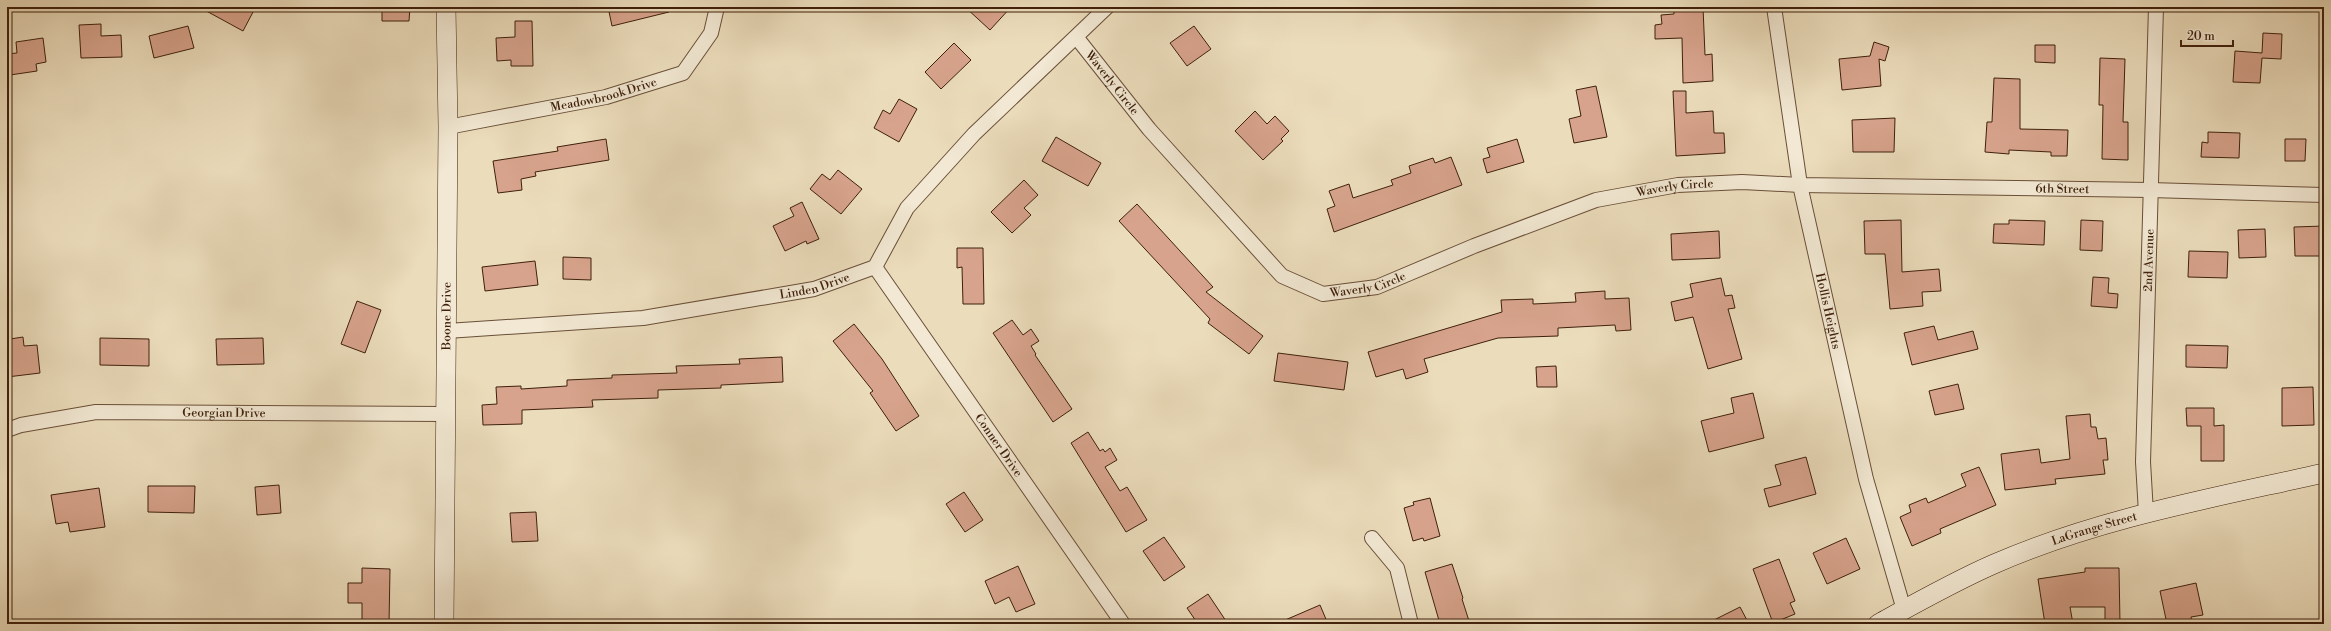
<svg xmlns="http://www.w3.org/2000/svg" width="2331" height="631" font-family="'Libre Bodoni',serif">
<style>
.building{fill:#d7a38c;stroke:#3f200c}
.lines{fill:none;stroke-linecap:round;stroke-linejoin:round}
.street-casing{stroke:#6a4f38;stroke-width:16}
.secondary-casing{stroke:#3f200c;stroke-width:20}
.street{stroke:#f2e8d3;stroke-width:14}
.secondary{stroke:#f2e8d3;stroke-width:19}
.labels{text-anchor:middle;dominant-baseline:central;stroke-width:3;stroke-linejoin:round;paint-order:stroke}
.street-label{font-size:12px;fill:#3f200c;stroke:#f2e8d3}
</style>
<rect width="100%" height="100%" fill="#ebdcbb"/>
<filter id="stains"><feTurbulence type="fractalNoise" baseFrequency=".005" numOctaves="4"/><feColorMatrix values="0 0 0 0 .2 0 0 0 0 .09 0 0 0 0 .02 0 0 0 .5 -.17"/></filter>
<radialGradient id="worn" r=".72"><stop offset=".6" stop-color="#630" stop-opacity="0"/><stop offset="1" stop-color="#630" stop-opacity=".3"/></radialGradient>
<path class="building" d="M199,7H243L253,12L243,31Z
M382,7H410L409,21H382Z
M608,7H669V12L612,26Z
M965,7H1011L990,30Z
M1674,7H1703L1705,55L1712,54L1713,81L1683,83L1682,38L1655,39V25L1662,24L1661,15L1674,14Z
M515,21H532L533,66H511V60L497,61L496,38L515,37Z
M101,24V36L121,35L122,57L81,58L79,25Z
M188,26L194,48L154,58L149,36Z
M1194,26L1211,49L1187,66L1170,43Z
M2263,33L2282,34L2281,59L2262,58L2260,83L2233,82L2235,51L2262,53Z
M43,38L46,62L36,64L37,71L10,75L7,54L17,53L16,42Z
M1874,42L1889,47L1885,61L1879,59L1881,86L1842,90L1839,59L1870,56Z
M954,43L971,60L941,89L925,72Z
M2035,45H2055V63L2035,62Z
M2100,58L2125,59L2123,122H2128V160L2102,159L2103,105H2099Z
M1994,78L2020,79V129L2068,130L2067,156H2051V152L2009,150V154L1985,152L1987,122H1992Z
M1596,86L1607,137L1574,143L1569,119L1581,116L1576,90Z
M1673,91H1686V113L1713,111L1714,133H1724L1725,153L1676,156Z
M899,99L917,109L899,142L874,128L883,110L890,114Z
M1255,111L1267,124L1275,116L1289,131L1281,139L1283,141L1263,160L1235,131Z
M1895,118L1894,152H1853L1852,120Z
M2208,132L2240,133L2239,158L2201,157L2202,142L2208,143Z
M1056,137L1101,163L1088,186L1042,161Z
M606,139L609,160L535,172L536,176L521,179L522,190L498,193L493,161L558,151L557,147Z
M1517,139L1524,162L1487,173L1483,159L1490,157L1487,148Z
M2285,139H2306L2305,161H2285Z
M1451,157L1462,185L1334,232L1327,209L1335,206L1329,191L1349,184L1353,198L1393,185L1391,180L1411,173L1409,166L1433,158L1435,163Z
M838,170L862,189L841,214L810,189L822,174L830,180Z
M1024,180L1038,195L1024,208L1031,215L1012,233L991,212Z
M802,202L819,239L807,244L806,241L785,251L773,226L794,216L790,208Z
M1137,204L1213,287L1206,292L1263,336L1249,354L1208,323L1210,319L1119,221Z
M1901,220L1902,272L1939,269L1941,291L1922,292L1923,306L1890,309L1885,254H1865L1864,221Z
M2009,220L2045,221L2044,245L1993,243L1994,224H2009Z
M2081,220L2103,221L2102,251L2080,250Z
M2324,226V256H2295L2294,227Z
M2265,229L2266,257L2239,258L2238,230Z
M1719,231L1720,258L1672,260L1671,234Z
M957,248H983L984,304H963L962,267L957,268Z
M2189,251L2228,252L2227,278L2188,277Z
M563,257L591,258V280L563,279Z
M535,261L538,285L485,291L482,267Z
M2093,277L2109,278L2108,293L2118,294L2117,308L2091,306Z
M1721,278L1725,296L1732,295L1735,308L1728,309L1742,359L1708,369L1693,317L1675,321L1671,302L1693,297L1690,284Z
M1605,291V299L1629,298L1631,330L1616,331L1615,325L1558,328V336L1498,338L1424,359L1428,372L1406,379L1403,369L1376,377L1368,352L1502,312L1501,300L1533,299V304L1576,302L1575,293Z
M357,301L381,310L365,353L341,344Z
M1012,320L1023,335L1031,329L1039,341L1031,346L1036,354L1035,355L1072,409L1053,422L993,333Z
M854,324L882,359L919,416L896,431L870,393L873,391L833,341Z
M1934,326L1938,340L1973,331L1978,349L1912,365L1904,333Z
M23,337L24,346L37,345L40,373L7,377V347L11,346L10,339Z
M100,338L149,339V366L100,365Z
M263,338L264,364L217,365L216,339Z
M2186,345L2228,346L2227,368L2186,367Z
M1278,353L1348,362L1344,390L1274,381Z
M782,357L783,382L721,385V388L658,390V398L592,400L593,407L522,410V424L483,425L482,405L497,404L496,387L521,386V389L567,386V380L612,378V375L677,373L676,366L740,364L739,359Z
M1556,366L1557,387H1537L1536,367Z
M1958,384L1964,409L1935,415L1929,391Z
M2313,387L2314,425L2282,426V388Z
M1753,393L1764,438L1709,452L1701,421L1734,413L1731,398Z
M2186,408H2214V426L2224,425V461H2201V426H2187Z
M2090,414L2091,427H2096L2098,439L2106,438L2108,460H2103L2105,474L2055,479L2056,484L2005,490L2001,454L2039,449L2041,463L2070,459L2066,416Z
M1088,432L1100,451L1103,449L1105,452L1110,448L1117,460L1105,467L1120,491L1127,487L1147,520L1126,532L1071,443Z
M1806,457L1816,494L1769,507L1764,489L1781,485L1775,465Z
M1979,467L1996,505L1940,529L1941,533L1912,546L1900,517L1911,512L1909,505L1926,498L1928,503L1966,486L1961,474Z
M279,485L281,513L257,515L255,487Z
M148,486H195L194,513L148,512Z
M99,488L105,527L70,532L68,522L56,524L51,495Z
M964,492L983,520L965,532L946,504Z
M1430,498L1440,536L1424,541L1423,538L1413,541L1404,508L1414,505L1413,502Z
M536,512L538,541L512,542L510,513Z
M1164,537L1185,567L1164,581L1143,551Z
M1846,538L1860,569L1827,584L1813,553Z
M1779,559L1795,601L1790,603L1795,614L1773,623L1753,569Z
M1452,564L1463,598L1462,599L1470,624H1440L1425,572Z
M1018,566L1035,604L1016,612L1009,597L995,604L985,581Z
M362,568L390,569L389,624H362V603H348V583H362Z
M2085,568H2119L2120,624H2105V607H2070L2073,624H2045L2038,579L2085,572Z
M2196,583L2203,615L2191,617L2192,624H2167L2160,591Z
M1208,594L1228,624H1198L1187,608Z
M1320,605L1328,624H1276Z
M1740,607L1749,624H1706Z"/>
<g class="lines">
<g class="street-casing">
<g id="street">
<path id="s1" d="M1774,7L1800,185L1866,479L1904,610"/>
<path id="s2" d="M1077,38L1149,129L1282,276L1323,294L1377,287L1474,246L1596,200L1678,185L1742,182L1800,185L2150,190L2324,195"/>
<path id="s3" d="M448,127L606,97L683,73L711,33L717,7"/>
<path id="s4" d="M875,267L1123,624"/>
<path id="s5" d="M447,331L643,318L814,289L875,267L907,208L974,134L1107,7"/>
<path id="s6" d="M7,430L21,425L96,412L444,414"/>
<path id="s7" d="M2146,513L2143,462L2156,7"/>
<path d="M1372,538L1397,568L1411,624"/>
</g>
</g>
<g class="secondary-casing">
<g id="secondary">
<path id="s8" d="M444,624L448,127L446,7"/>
<path id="s9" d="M1878,624C1916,603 1955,581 1994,564C2099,518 2213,498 2324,473"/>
</g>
</g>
<use href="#street" class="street"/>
<use href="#secondary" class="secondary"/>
</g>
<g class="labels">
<g class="street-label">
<text stroke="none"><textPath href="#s2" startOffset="57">Waverly Circle</textPath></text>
<text stroke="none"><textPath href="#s3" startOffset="159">Meadowbrook Drive</textPath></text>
<text stroke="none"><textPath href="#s2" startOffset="729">Waverly Circle</textPath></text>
<text stroke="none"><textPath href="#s2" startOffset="1117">6th Street</textPath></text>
<text stroke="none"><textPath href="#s7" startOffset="253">2nd Avenue</textPath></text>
<text stroke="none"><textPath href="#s2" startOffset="405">Waverly Circle</textPath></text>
<text stroke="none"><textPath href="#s5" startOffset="371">Linden Drive</textPath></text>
<text stroke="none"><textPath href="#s1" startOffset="309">Hollis Heights</textPath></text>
<text stroke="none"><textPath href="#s8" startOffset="308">Boone Drive</textPath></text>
<text stroke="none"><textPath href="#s6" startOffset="219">Georgian Drive</textPath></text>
<text stroke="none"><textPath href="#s4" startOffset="217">Conner Drive</textPath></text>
<text stroke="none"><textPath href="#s9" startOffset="237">LaGrange Street</textPath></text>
</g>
</g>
<rect width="2331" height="631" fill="none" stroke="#ebdcbb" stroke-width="24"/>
<rect x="8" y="8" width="2315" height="615" fill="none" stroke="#3f200c" stroke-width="2"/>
<rect x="12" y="12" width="2307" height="607" fill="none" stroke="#3f200c"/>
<path d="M2181 40v6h52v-6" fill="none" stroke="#3f200c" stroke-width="2"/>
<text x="2187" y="40" font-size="12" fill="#3f200c" stroke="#f2e8d3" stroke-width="3" paint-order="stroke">20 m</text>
<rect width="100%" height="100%" filter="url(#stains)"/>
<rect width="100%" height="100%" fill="url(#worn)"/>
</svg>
